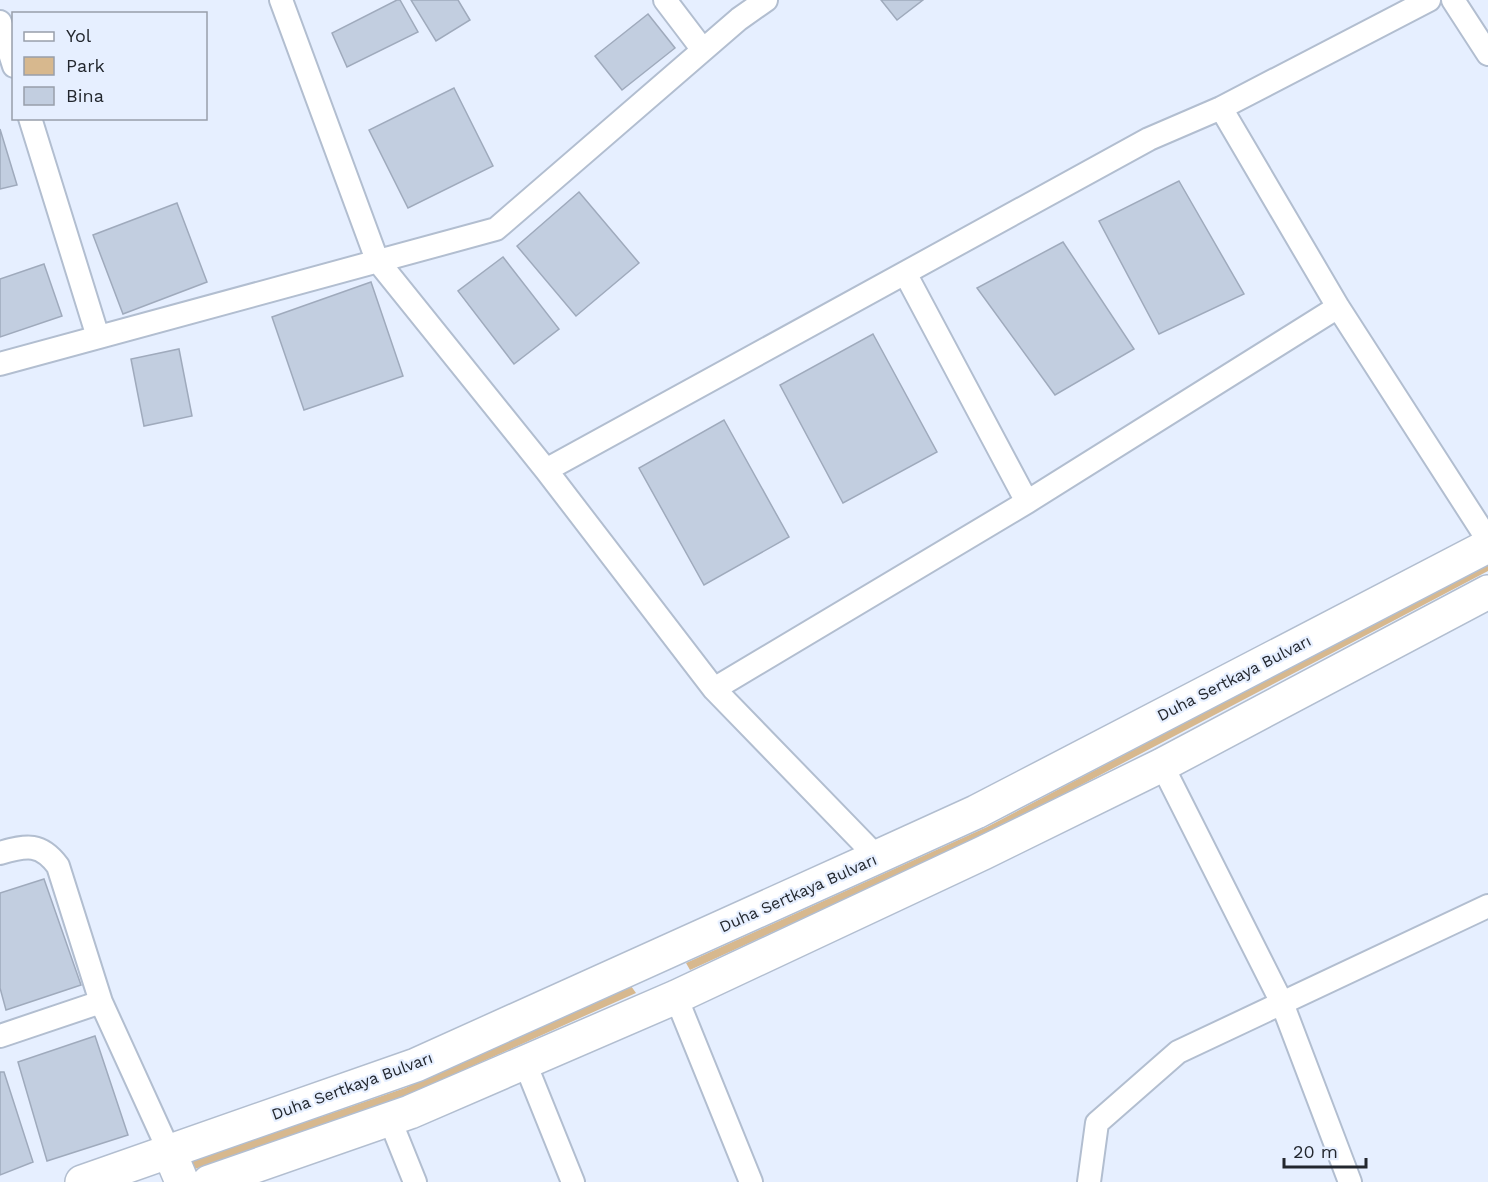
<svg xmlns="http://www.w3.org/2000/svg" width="1488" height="1182" font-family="'Work Sans',sans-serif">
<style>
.green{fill:#d7b88e}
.building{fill:#c2cee0;stroke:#9faabc;stroke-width:1.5}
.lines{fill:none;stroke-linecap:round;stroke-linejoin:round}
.minor-casing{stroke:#b2bed0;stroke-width:26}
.secondary-casing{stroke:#b2bed0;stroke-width:36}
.minor{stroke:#fff;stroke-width:22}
.secondary{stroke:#fff;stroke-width:33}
.labels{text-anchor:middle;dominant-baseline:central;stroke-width:4.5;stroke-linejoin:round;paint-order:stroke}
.street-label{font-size:16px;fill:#23272e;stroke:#e6efff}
</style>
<rect width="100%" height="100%" fill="#e6efff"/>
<path class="green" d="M1488,563V571L990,833L690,970L686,963L987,827Z
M631,986L636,993L412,1093L195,1169L192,1161L405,1088Z"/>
<path class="building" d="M397,0H400L418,32L347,67L332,33Z
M411,0H458L470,20L436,41Z
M881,0H923L897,20Z
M648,14L675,48L622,90L595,56Z
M454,88L493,166L408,208L369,130Z
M0,129L17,185L0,189Z
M1179,181L1244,294L1159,334L1099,221Z
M579,192L639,263L576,316L517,246Z
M177,203L207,282L123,314L93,235Z
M1063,242L1134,349L1055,395L977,288Z
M503,257L559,329L514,364L458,291Z
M44,264L62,316L0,337V279Z
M371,282L403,376L304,410L272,317Z
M873,334L937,452L843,503L780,385Z
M179,349L192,416L144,426L131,359Z
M724,420L789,537L704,585L639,468Z
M44,879L81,985L6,1010L0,988V893Z
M95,1036L128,1135L47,1161L18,1062Z
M0,1072H4L33,1162L0,1175Z"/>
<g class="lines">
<g class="minor-casing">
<path id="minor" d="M281,0L377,260L546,470L714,689L877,857
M665,0L703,50
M1453,0L1488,54
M0,22L14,66
M1221,108L1338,307L1488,540
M30,118L98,337
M905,273L1027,502
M0,364L496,229L739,19L766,0
M546,470L1149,139L1221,108L1429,0
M714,689L1027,502L1338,307
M1162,765L1282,1003L1350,1182
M0,853C27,845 41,843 58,866L101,1002L169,1151
M676,997L751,1182
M0,1036L101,1002
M525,1063L573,1182
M390,1120L415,1182
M1089,1182L1097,1123L1178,1052L1488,906"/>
</g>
<g class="secondary-casing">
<path id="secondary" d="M169,1151L182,1182
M82,1182L416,1065L877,857L976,812L1488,546
M209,1182L410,1112L676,997L983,853L1162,765L1488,592"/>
</g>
<use href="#minor" class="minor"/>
<use href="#secondary" class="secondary"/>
</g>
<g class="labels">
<g class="street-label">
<text transform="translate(1234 678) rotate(-27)">Duha Sertkaya Bulvarı</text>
<text transform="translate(798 893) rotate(-24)">Duha Sertkaya Bulvarı</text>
<text transform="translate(352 1086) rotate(-20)">Duha Sertkaya Bulvarı</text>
</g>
</g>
<rect x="12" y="12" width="195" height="108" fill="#e6efff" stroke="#989fab" stroke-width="1.5"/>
<rect x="24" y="32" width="30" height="9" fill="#ffffff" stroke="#989fab" stroke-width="1.5"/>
<text x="66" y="42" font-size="18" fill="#23272e">Yol</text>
<rect x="24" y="57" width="30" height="18" fill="#d7b88e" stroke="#989fab" stroke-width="1.5"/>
<text x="66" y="72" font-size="18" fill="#23272e">Park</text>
<rect x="24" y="87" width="30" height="18" fill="#c2cee0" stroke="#989fab" stroke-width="1.5"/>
<text x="66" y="102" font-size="18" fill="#23272e">Bina</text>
<path d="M1284 1158v9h82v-9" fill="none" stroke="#23272e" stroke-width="3"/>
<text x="1293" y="1158" font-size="18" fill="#23272e" stroke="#e6efff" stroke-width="4.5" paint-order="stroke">20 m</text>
</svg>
